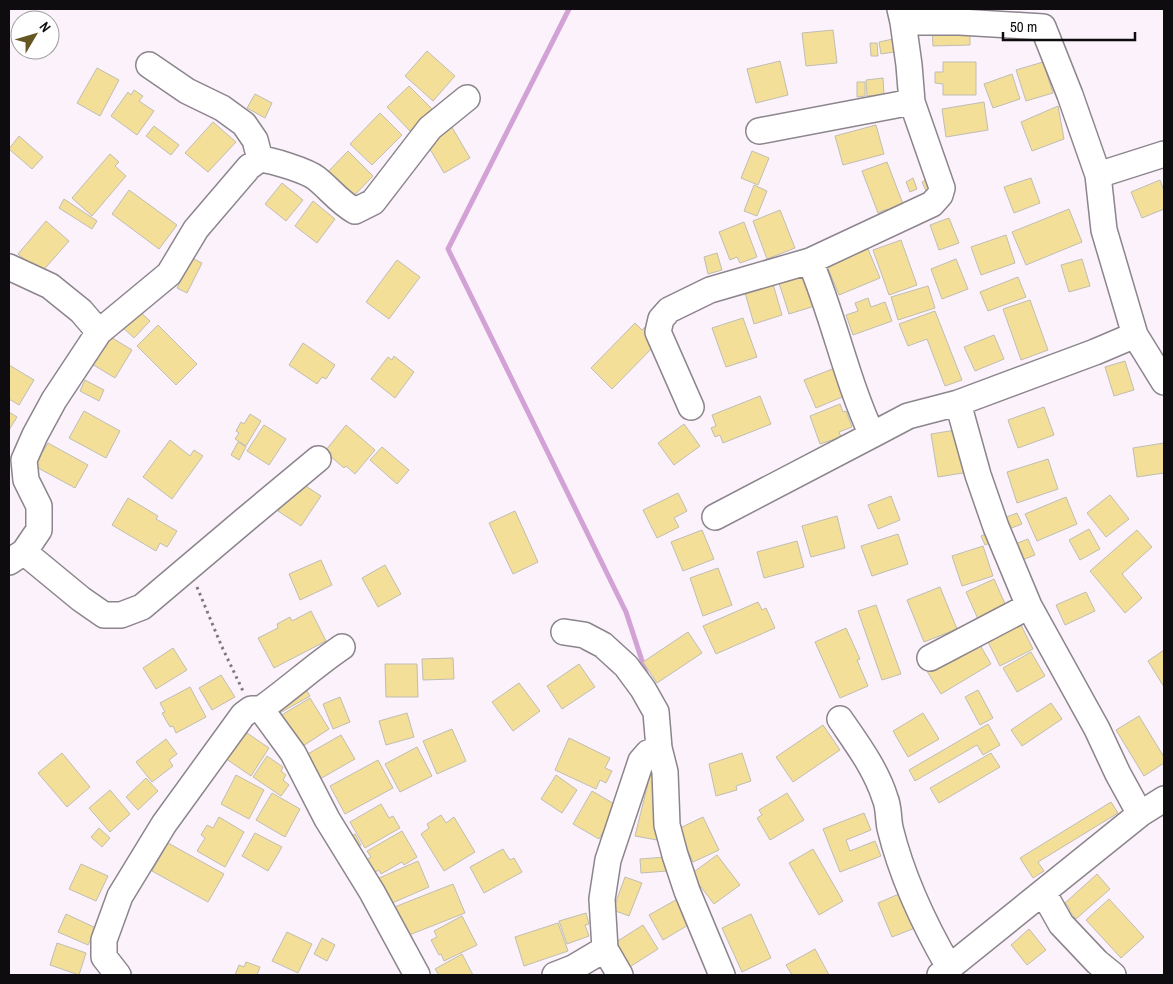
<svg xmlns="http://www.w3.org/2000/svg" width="1173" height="984" font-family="'Archivo Narrow',sans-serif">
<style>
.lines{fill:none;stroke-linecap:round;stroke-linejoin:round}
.stream{stroke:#d2a1d5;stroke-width:5}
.building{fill:#f4df99;stroke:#c0bdb2}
.minor-casing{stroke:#8c858d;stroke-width:28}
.path{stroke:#7e797e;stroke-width:3;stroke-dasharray:2.5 4;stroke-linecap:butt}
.minor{stroke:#fff;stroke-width:25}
</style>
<rect width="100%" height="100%" fill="#fbf2fb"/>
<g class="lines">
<path class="stream" d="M569,9L448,249L626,612L647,676"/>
</g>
<path class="building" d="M970,29V45L933,46L932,30Z
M833,30L837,63L806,66L802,33Z
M893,39L894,52L881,54L879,42Z
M870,43H877L878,56H871Z
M427,51L455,76L433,101L405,76Z
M780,61L788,95L756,103L747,69Z
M943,62H976V95H943V84L935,83V72H943Z
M1043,62L1053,93L1026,101L1016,70Z
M97,68L119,80L100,116L77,103Z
M1012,74L1020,99L993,108L984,84Z
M883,78L884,95L867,96L866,80Z
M857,82H865V96L857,97Z
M409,86L432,109L410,131L387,107Z
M134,90L143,96L139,101L154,111L137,135L111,116L128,92L131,95Z
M255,94L272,103L265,118L247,108Z
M984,102L988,130L946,137L942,109Z
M1058,106L1064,139L1032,151L1021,122Z
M380,113L402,135L372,165L350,144Z
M213,122L236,142L208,172L185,153Z
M450,124L470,158L444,173L424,139Z
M876,125L884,154L843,165L835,136Z
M154,126L179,145L171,155L146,136Z
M19,136L43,157L32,169L9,149Z
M348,151L373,176L347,203L322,178Z
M752,151L769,158L758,185L741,178Z
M110,154L119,162L115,166L126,176L92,216L72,198Z
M887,162L903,204L896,206L898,211L889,214L887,209L878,213L862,171Z
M913,178L917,189L910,192L906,182Z
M930,178L935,187L926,191L922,182Z
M1031,178L1040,203L1014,213L1004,187Z
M1160,180L1164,191V209L1142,218L1131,192Z
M282,183L303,200L286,221L265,204Z
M754,185L767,191L757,216L744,211Z
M129,190L177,225L159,249L112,214Z
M64,199L97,221L92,229L59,208Z
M313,201L335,219L317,243L295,226Z
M1069,209L1082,242L1026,265L1012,232Z
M780,210L795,248L767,259L753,221Z
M949,218L959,243L939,250L930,225Z
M46,221L69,241L40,274L18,254Z
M744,222L757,257L740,263L737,257L730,260L719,232Z
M1006,235L1015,263L981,275L971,247Z
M901,240L917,285L889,295L873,250Z
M868,249L880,278L839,295L827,266Z
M717,253L722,270L708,274L704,257Z
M192,258L202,263L187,293L177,288Z
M956,259L968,289L942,299L931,269Z
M1082,259L1090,286L1069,292L1061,265Z
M397,260L420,277L389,319L366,302Z
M808,274L818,305L789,314L779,283Z
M1018,277L1026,297L988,311L980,292Z
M773,284L782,315L754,324L745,293Z
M928,286L935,308L898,320L891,297Z
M868,298L871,307L885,302L892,321L853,335L846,315L858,311L855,303Z
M1030,300L1048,350L1021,360L1003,309Z
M136,308L150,321L134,338L120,325Z
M935,311L962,380L945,386L927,339L908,346L899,324Z
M743,318L757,357L726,367L712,328Z
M635,323L642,330L645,327L659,341L612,389L591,368Z
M158,325L197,364L176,385L137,346Z
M994,335L1004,359L975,371L964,347Z
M109,336L132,350L115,378L92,364Z
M303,343L335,365L326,379L322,377L317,384L289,365Z
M394,356L414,372L395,398L371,379L388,357L392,360Z
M1125,361L1134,390L1114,396L1105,367Z
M9,365L34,380L19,405L9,399Z
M835,368L847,395L816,408L804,380Z
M85,380L104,390L99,401L80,391Z
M760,396L771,424L723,443L720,435L715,437L711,428L716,426L712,415Z
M840,404L843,412L846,411L852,427L839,432L841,437L820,444L810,416Z
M1044,407L1054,435L1018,448L1008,420Z
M84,411L120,431L106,458L69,438Z
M9,412L17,417L9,430Z
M250,414L261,421L246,446L235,439L239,433L236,431L241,422L244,424Z
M684,424L700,446L674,465L658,443Z
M264,425L286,439L269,465L247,451Z
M346,425L375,450L355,474L346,466L344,468L330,456L331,454L326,450Z
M962,429L969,472L938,477L931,434Z
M170,440L190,456L194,450L203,456L172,499L143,477Z
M238,442L246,447L239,460L231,455Z
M48,443L88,465L75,488L29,463L37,450L42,453Z
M1164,443V473L1137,477L1133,448Z
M382,447L409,470L397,484L370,460Z
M1048,459L1058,489L1017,503L1007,472Z
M298,481L321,496L301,526L278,511Z
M678,493L687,511L674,518L679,527L657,538L643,510Z
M1110,495L1129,519L1106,537L1087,513Z
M891,496L900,520L878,529L868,505Z
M1066,497L1077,524L1037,541L1025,514Z
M128,498L158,516L156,519L177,531L167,547L160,543L156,551L112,525Z
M515,511L538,562L513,574L489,523Z
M1017,513L1022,524L1009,529L1004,518Z
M837,516L845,548L811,557L802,526Z
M1089,529L1100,549L1080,560L1069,540Z
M702,530L714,559L683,571L671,542Z
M1137,530L1152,547L1122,574L1142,598L1125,613L1090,571Z
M988,533L992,542L985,545L981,536Z
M898,534L908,564L872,576L861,546Z
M1028,539L1035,555L1022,560L1015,544Z
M797,541L804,567L764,578L757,552Z
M983,546L993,576L962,586L952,556Z
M321,560L332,585L300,600L289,574Z
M385,565L401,594L378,607L362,578Z
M718,568L732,605L703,616L690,578Z
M994,579L1006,606L978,619L966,592Z
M940,587L957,629L924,642L907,600Z
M1086,592L1095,611L1065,625L1056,605Z
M758,602L762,610L766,608L775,628L716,654L703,626Z
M876,605L901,674L882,680L858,611Z
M311,611L326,641L274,668L258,638L278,628L277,624L290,617L292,621Z
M1019,621L1033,649L1000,666L986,638Z
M846,628L860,659L857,660L868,686L840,698L815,642Z
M688,632L702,653L657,683L643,662Z
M976,638L991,664L941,694L925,668Z
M173,648L187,670L156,689L143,668Z
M1164,650V687L1148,661Z
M1031,652L1045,676L1017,692L1003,668Z
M453,658L454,679L423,680L422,659Z
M385,664H417L418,697H386Z
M579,664L595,687L562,709L547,686Z
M221,675L235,697L212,710L199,688Z
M519,683L540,711L513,731L492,702Z
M304,686L310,696L273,717L267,707Z
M190,687L206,717L176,733L173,726L170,727L162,713L165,712L160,703Z
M978,690L993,718L980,725L965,697Z
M340,697L350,722L333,729L323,704Z
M310,698L329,729L300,748L280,716Z
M1051,703L1062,719L1022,746L1011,730Z
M407,713L414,737L386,745L379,721Z
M923,713L939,739L908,757L893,731Z
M1139,716L1164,757V763L1144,776L1116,730Z
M988,724L1000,745L983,755L977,745L915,781L909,770Z
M823,725L840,750L793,782L776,757Z
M241,729L269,748L251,776L222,756Z
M452,729L466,761L437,774L423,741Z
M341,735L355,759L320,779L306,755Z
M569,738L610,758L605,768L612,771L606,783L600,780L596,789L555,770Z
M166,739L177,754L169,760L173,766L152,782L136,762Z
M417,747L432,776L400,792L385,764Z
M62,753L90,787L67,807L38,773Z
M742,753L751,781L736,786L737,790L716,796L709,764Z
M991,753L1000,767L939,803L930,788Z
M267,756L283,767L281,771L286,775L283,780L289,785L281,796L253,777Z
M649,759L665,772L657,840L635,836L650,775L645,774Z
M378,760L393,788L345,814L330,786Z
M236,775L264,790L249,819L221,804Z
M556,775L577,790L562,813L541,799Z
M146,778L158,791L138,810L126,797Z
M110,790L130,814L110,832L89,808Z
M592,791L623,809L610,820L599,839L573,824Z
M272,793L300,809L285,837L256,820Z
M787,793L804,820L770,840L757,818L762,815L759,810Z
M1111,802L1118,813L1038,862L1044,871L1033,878L1020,858Z
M381,804L389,818L393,816L400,828L365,848L350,822Z
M864,813L871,830L846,840L850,851L875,841L881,856L840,872L823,829Z
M441,815L446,823L454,817L475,852L444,871L421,834L429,828L427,824Z
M219,817L244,832L225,867L197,851L205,838L201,835L207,825L213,828Z
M703,817L719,850L693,862L678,829Z
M99,828L110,838L102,847L91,837Z
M402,831L417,857L404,865L402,862L381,874L379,870L373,873L365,861L371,857L367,851Z
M255,833L282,847L268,871L242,856Z
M355,834L361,845L348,852L342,842Z
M168,843L224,874L208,902L152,871Z
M503,849L510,860L514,858L522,872L484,893L470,867Z
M813,849L843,901L819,915L789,863Z
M717,855L740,885L714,904L691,874Z
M666,857L667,871L641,873L640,859Z
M418,861L429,887L390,904L379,878Z
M81,864L108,876L96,901L69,889Z
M1097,874L1110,889L1076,919L1069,911L1070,909L1065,903Z
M625,877L642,883L629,916L613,910Z
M453,884L465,913L404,937L392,908Z
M906,891L920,926L892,937L878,903Z
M681,897L695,921L663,940L649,915Z
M1109,899L1144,937L1121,958L1086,920Z
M586,913L589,924L585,925L589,936L567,944L559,921Z
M66,914L96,928L88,945L58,932Z
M751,914L771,958L742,972L722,928Z
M462,916L477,945L444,961L441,954L439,955L431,940L437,937L434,931Z
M558,923L568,951L524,966L515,937Z
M643,925L658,949L628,968L613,944Z
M1029,929L1046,950L1027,965L1011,945Z
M287,932L312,944L298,973L272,961Z
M322,938L335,945L327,961L314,954Z
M57,943L86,953L79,975L50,965Z
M815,949L829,975H792L786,965Z
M462,954L473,975H439L435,969Z
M246,962L260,967L257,975H235L239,965L244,967Z"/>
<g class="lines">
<g class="minor-casing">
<path id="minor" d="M900,9L903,22H960L1043,27L1070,95L1098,175L1104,230L1135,335L1164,382
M149,65L187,91L222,108L244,124L255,140L260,159
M759,131L912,102
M1098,175L1164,154
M810,261L932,204L940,195L942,188L912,102L909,65L903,22
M9,267L50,286L81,311L99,332
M958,403L978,475L996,527L1029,606L1097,729L1118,774L1140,814
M691,407L658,332L661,319L669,310L710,290L810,261C834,318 846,379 872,435L908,416L958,403L1095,352L1135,335
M715,517L872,435
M24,552L81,599L104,615H121L142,607L246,519L318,459
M9,562L24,552L39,530V506L26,480L24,460L35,435L54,400L99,332L169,274L196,229L249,167L260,159C272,160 307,171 316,178C330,189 339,202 355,211L373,202L430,128L467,98
M564,632L584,635L603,645L626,666L643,689L656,712L659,748L665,772L667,825L675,855L687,891L722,975
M930,658L1029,606
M261,709L293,753L327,819L372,892L417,975
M840,719C857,744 876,769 885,798C889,807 888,818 890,828C902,877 924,924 949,967
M1043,892L1061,924L1097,962L1113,975
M118,975L104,957V940L120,896L164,824L243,715L251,709H261C289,689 314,666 342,647
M555,975L573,968L605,949
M620,975L605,949L602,899L608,860L641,761L648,753L659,748
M940,975L1140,814L1164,799"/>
</g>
<path class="path" d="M197,587L222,647L243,691"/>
<use href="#minor" class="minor"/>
</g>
<rect width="1173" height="984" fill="none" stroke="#0e0c0e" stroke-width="20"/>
<g transform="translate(35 35) rotate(52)"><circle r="24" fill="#ffffff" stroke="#9f9e9f"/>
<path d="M0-4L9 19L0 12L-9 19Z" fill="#655623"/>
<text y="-8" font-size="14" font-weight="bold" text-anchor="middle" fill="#0e0c0e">N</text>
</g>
<path d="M1003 32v8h132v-8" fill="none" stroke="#0e0c0e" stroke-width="2.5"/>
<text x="1010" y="32" font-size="15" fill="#0e0c0e" stroke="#ffffff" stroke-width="4" paint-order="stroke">50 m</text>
</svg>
